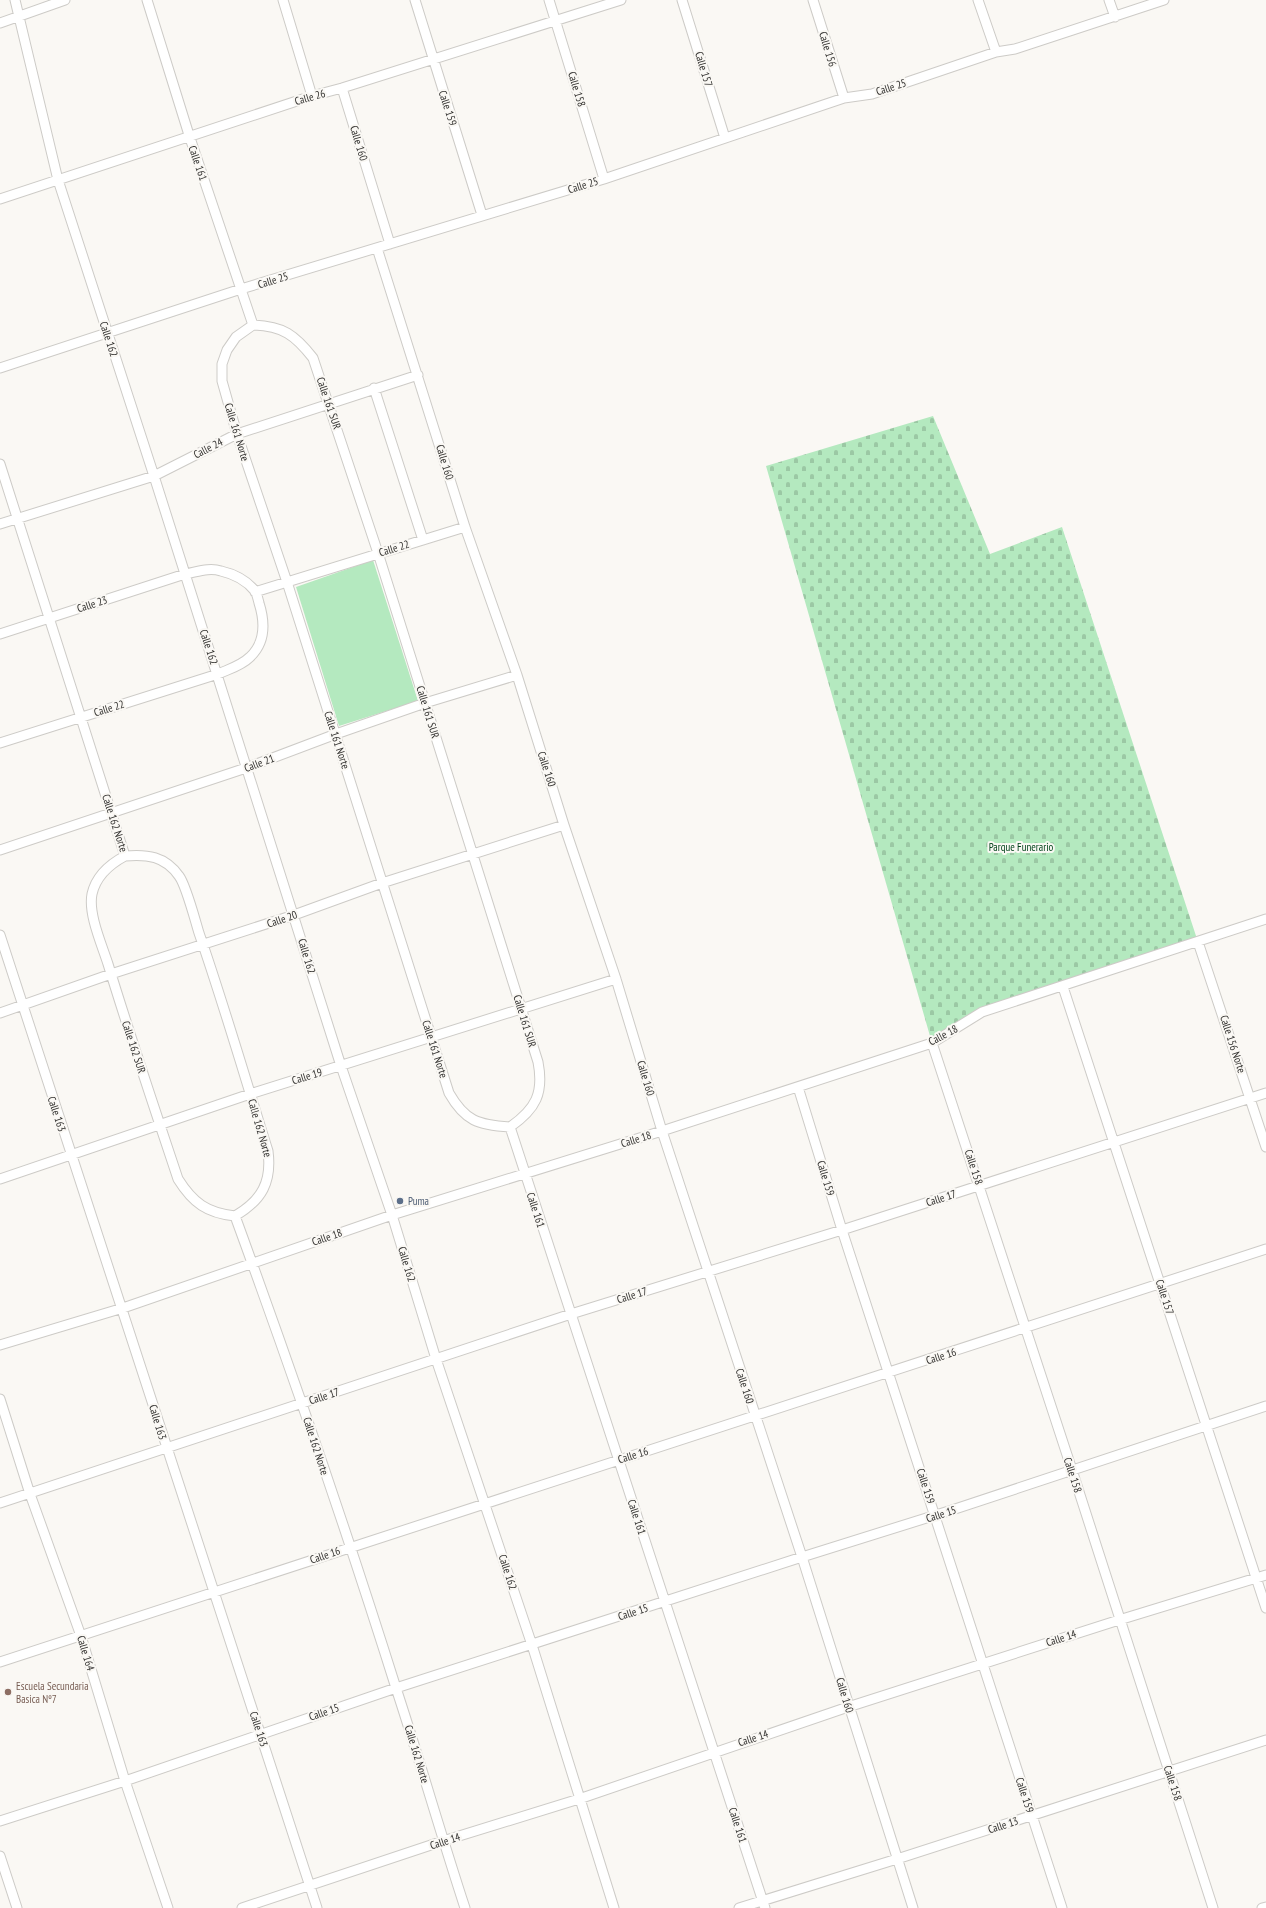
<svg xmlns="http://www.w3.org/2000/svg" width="1266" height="1908" font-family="'PT Sans Narrow',sans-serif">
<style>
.cemetery{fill:url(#cemetery-stones)}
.park{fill:#b4e9bf}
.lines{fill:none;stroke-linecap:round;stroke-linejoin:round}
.minor-casing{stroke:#cdcbc7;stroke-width:11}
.minor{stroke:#fff;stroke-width:9}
.service-dot{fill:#5c6f8a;stroke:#faf8f4;stroke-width:1.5}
.education-dot{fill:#8d6e63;stroke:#faf8f4;stroke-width:1.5}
.labels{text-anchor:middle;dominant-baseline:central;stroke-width:4;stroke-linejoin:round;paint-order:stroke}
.street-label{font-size:11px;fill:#302f2d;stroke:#faf8f4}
.park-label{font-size:11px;fill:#00431a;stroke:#faf8f4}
.service-label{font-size:11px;fill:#4e5e75;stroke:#faf8f4;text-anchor:start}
.education-label{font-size:11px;fill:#785e54;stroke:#faf8f4;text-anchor:start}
</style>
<defs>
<pattern id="cemetery-stones" width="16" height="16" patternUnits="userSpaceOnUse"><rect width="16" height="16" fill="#b4e9bf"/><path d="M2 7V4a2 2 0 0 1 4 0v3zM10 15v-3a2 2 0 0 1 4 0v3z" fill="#9bc8a4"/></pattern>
</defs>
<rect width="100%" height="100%" fill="#faf8f4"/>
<path class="cemetery" d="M933,416L990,554L1062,527L1198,942L985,1006L932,1043L766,466Z"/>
<path class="park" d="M373,560L418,701L339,726L296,587Z"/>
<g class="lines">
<g class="minor-casing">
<path id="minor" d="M15,0L58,180L154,476L341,1066L392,1215L436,1359L532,1645L614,1908
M147,0L189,135L253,325
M283,0L312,96
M415,0L482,215
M549,0L604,179
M682,0L725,138
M813,0L844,98
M978,0L996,52
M1109,0L1115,17
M0,23L65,0
M342,88L390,244
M0,199L312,96L342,88L621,0
M377,248L465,527L517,675L564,825L616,979L662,1131L802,1557L913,1908
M253,325L236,337L227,350L222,364V381L237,434L287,582L449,1093C465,1121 478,1125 510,1127
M253,325C283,326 295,335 313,358L378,553L538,1062C544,1093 536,1109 510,1127
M0,368L241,289L604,179L844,98L872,94L996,52L1015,49L1164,0
M374,388L423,540
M0,464L125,856C147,854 165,856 179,876C186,885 195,920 199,933C224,1005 245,1078 268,1151C272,1182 262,1200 235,1216C292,1372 346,1529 396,1688C420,1761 441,1835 465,1908
M0,524L154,476L237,434L418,375
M255,592L465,527
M0,634L185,574C197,572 209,567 221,571C234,574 247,581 255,591C257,594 258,599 259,603C265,622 266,642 250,657C241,666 229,669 218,674L0,743
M0,850L246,768L336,734L425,703L517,675
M125,856C110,864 96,876 92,894C88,914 102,945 108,964C130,1036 154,1107 178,1179C193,1203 207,1213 235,1216
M0,935L317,1908
M1198,942L1266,1147
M1063,987L1266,1608
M0,1013L111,974L294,915L382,883L564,825
M932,1043L1072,1470L1213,1908
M798,1087L842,1230L1062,1908
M510,1127L765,1908
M0,1179L250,1094L616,979
M0,1345L123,1308L392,1215L662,1131L932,1043L982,1012L1266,919
M0,1399L30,1494L81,1636L125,1781L168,1908
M0,1503L571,1314L842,1230L1266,1093
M0,1662L1266,1249
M0,1821L125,1781L396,1688L802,1557L952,1510L1266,1406
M0,1856L17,1908
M242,1908L443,1841L579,1799L848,1707L1119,1620L1266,1575
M739,1908L897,1859L1266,1740
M1262,1908L1266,1907"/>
</g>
<use href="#minor" class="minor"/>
</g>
<circle class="service-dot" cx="400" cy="1201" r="4"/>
<circle class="education-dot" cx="8" cy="1692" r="4"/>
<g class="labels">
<g class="street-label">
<text transform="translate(828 49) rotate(73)">Calle 156</text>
<text transform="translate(704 69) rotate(73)">Calle 157</text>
<text transform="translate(891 87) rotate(-18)">Calle 25</text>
<text transform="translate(577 89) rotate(73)">Calle 158</text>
<text transform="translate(310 97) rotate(-16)">Calle 26</text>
<text transform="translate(448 108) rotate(72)">Calle 159</text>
<text transform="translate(359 143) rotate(73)">Calle 160</text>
<text transform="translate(198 163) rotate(71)">Calle 161</text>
<text transform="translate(583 185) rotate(-17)">Calle 25</text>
<text transform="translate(273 280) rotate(-17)">Calle 25</text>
<text transform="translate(109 339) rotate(72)">Calle 162</text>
<text transform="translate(329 403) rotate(71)">Calle 161 SUR</text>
<text transform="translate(237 432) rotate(73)">Calle 161 Norte</text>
<text transform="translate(208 448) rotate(-27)">Calle 24</text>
<text transform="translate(445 462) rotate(73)">Calle 160</text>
<text transform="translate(394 548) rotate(-17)">Calle 22</text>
<text transform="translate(92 604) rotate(-18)">Calle 23</text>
<text transform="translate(209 647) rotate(72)">Calle 162</text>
<text transform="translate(109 708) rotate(-17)">Calle 22</text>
<text transform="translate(428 712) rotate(73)">Calle 161 SUR</text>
<text transform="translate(337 740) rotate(72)">Calle 161 Norte</text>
<text transform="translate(259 763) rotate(-21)">Calle 21</text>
<text transform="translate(547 769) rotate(72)">Calle 160</text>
<text transform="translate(115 823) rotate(72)">Calle 162 Norte</text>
<text transform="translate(282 919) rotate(-19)">Calle 20</text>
<text transform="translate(307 956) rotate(73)">Calle 162</text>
<text transform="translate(525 1021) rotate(73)">Calle 161 SUR</text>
<text transform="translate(943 1035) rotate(-28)">Calle 18</text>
<text transform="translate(1233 1044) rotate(72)">Calle 156 Norte</text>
<text transform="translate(134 1047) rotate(72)">Calle 162 SUR</text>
<text transform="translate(435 1049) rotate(72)">Calle 161 Norte</text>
<text transform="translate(307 1076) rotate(-17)">Calle 19</text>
<text transform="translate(646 1078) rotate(73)">Calle 160</text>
<text transform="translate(57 1114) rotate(72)">Calle 163</text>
<text transform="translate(260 1128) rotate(74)">Calle 162 Norte</text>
<text transform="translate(636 1139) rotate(-17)">Calle 18</text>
<text transform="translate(974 1167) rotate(72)">Calle 158</text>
<text transform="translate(826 1178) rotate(73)">Calle 159</text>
<text transform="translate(941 1198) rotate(-18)">Calle 17</text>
<text transform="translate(536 1210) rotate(72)">Calle 161</text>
<text transform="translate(327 1237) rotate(-19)">Calle 18</text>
<text transform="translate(407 1264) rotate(73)">Calle 162</text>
<text transform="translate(632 1295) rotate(-17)">Calle 17</text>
<text transform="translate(1165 1297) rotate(72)">Calle 157</text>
<text transform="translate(941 1356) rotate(-18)">Calle 16</text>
<text transform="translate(745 1386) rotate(72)">Calle 160</text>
<text transform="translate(324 1396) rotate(-18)">Calle 17</text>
<text transform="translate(158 1422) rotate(73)">Calle 163</text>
<text transform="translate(316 1446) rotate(72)">Calle 162 Norte</text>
<text transform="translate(633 1455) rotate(-17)">Calle 16</text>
<text transform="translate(1073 1475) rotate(72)">Calle 158</text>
<text transform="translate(926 1486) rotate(72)">Calle 159</text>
<text transform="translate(941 1514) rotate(-18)">Calle 15</text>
<text transform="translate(637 1517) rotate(72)">Calle 161</text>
<text transform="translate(325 1555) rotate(-19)">Calle 16</text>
<text transform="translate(508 1572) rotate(72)">Calle 162</text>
<text transform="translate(633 1612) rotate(-18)">Calle 15</text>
<text transform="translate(1061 1638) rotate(-18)">Calle 14</text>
<text transform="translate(86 1653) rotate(73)">Calle 164</text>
<text transform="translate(845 1695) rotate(73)">Calle 160</text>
<text transform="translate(324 1712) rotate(-19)">Calle 15</text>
<text transform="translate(259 1729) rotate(72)">Calle 163</text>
<text transform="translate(753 1738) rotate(-18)">Calle 14</text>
<text transform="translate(417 1754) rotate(73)">Calle 162 Norte</text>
<text transform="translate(1173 1783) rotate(72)">Calle 158</text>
<text transform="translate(1025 1795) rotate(72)">Calle 159</text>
<text transform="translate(738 1825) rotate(72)">Calle 161</text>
<text transform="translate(1003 1825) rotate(-18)">Calle 13</text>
<text transform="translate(445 1841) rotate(-18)">Calle 14</text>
</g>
<g class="park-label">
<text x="1021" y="847">Parque Funerario</text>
</g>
<g class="service-label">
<text x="408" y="1201">Puma</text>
</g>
<g class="education-label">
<text x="16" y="1686">Escuela Secundaria<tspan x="16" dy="13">Basica Nº7</tspan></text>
</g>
</g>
</svg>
